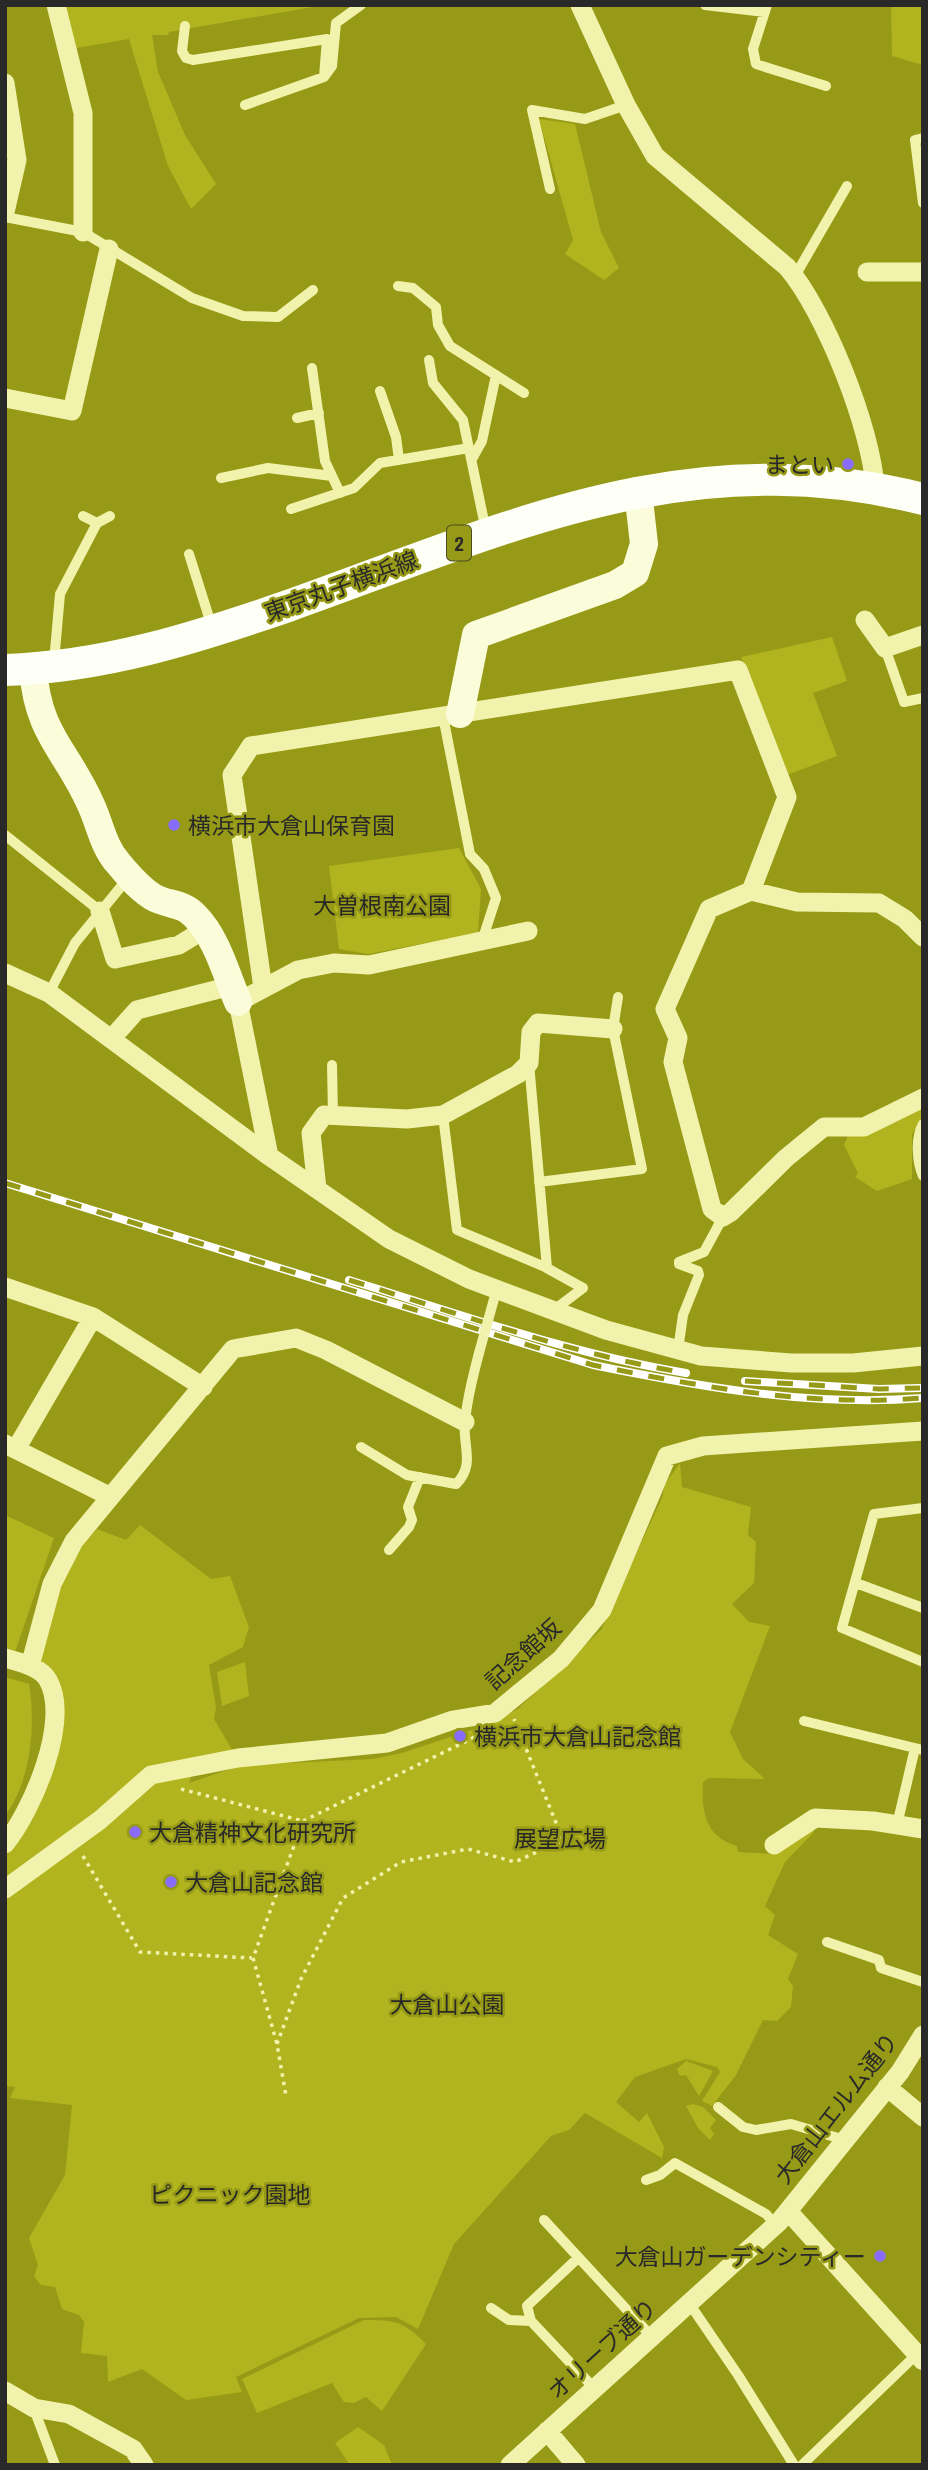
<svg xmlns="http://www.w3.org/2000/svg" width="928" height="2470" font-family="'Archivo Narrow','Noto Sans JP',sans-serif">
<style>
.green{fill:#b1b41e}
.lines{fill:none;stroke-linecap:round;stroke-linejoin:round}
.path{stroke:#f1f2ab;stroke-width:3.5;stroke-dasharray:3.5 5;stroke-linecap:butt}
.lane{stroke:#f1f2ab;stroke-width:10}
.street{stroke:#f1f2ab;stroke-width:19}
.secondary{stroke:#fbfcda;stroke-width:28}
.primary{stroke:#fefff6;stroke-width:32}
.rail-casing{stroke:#fff;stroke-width:8}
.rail{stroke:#969a16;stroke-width:5;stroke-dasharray:16;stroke-linecap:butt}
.lane-bridge{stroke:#f1f2ab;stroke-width:10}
.poi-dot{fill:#876cff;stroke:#969a16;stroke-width:2.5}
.labels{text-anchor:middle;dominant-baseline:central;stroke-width:5;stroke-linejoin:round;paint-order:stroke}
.shield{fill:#969a16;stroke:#4a4b23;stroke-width:2}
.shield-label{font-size:21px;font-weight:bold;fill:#292929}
.poi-label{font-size:23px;fill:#292929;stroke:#969a16;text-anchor:start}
.street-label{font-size:23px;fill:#292929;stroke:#969a16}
.park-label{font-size:23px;fill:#282824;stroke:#969a16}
</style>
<rect width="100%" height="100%" fill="#969a16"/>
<path class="green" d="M65,5H324L169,32L168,35H152L158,72L185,135L216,184L191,209L168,166L129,39L76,48Z
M891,5H923V65L892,56Z
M539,119L575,124L601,232L619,268L604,280L565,254L573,240Z
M832,637L847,681L813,693L837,756L787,775L741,657Z
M459,848L481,889L478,933L368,954L339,949L329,866Z
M923,1105V1119L912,1134V1179L877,1191L855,1177L858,1173L844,1145L850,1131Z
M680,1463L682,1487L751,1507L748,1535L756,1542L754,1583L732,1604L749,1622L770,1626L730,1732L743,1759L765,1779L709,1778L703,1782C701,1813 706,1837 737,1846L738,1852L774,1854L812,1826L814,1832L785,1862L765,1906L775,1915L768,1935L798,1954L788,1979L793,1986L791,2007L777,2021L763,2020L736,2075L712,2106L702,2101L720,2072L717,2067L686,2059L635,2077L616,2102L639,2122L647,2113L664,2147L662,2158L585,2113L569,2130L551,2136L454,2244L418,2329L396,2317L359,2318L236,2377L242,2392L186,2400L142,2369L108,2382L107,2356L81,2353L84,2322L79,2315L62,2309L55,2287L41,2285L34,2276L38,2265L29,2238L65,2175L72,2105L10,2098L15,2087L5,2086V1849L42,1765L50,1719L44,1680L30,1673C44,1624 59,1565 97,1529L126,1540L140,1525L211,1579L230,1576L249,1627L243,1647L209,1665L216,1708L214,1719L234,1753L192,1774L189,1783L242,1765L373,1759L402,1753L495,1722L519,1708L601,1630L662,1498L665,1484Z
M5,1515L54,1538L15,1652L5,1649Z
M245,1662L249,1696L222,1706L217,1672Z
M5,1677L29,1684C36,1726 31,1781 5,1816Z
M686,2061L713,2071L699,2096L686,2075L680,2076L677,2069Z
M693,2104L703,2107L716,2120L710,2128L714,2134L710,2140L698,2128L686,2106Z
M364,2320C396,2320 403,2321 426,2344L382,2411L366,2397L354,2403L344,2402L332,2383L257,2413L242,2379Z
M358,2427L384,2445L392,2465H350L335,2443Z"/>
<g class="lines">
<path class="path" d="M181,1789L303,1821L253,1958L277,2044L286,2096
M303,1821L477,1736
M83,1856L140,1952L252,1958
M277,2044L301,1979L343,1898L401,1862L468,1849L515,1862L563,1840L514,1719"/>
<path class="lane" d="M705,5L765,12
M767,5L753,49L756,64L826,86
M185,26L182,51L186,58L193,60L327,39L324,77
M245,105L324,77L332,66L336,23L361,5
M923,138L915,140L923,203
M550,189L532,110L585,119L626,105
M5,217L83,232L192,298L243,316L278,317L313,290
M795,276L847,186
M398,286L413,288L436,307L438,325L450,346L524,393
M429,360L433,383L463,420L486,531
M312,368L325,461L340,493
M380,391L396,437L399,460
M297,418L319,413
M472,459L482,441L496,375
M221,478L268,468L332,476
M291,509L354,488L380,463L469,448
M83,516L97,523
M189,554L212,627
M885,648L904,702L923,698
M54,662L60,594L97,523L110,516
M443,716L470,854L484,869L496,898L482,941
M5,835L100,911
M49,993L75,943L128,878
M529,1063L547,1268
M332,1065L333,1115
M443,1115L457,1230L545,1267L583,1288L554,1310
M923,1124C915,1138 917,1162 923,1176
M539,1182L642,1169L613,1029L618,997
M678,1350L683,1315L699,1275L698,1271L679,1264V1262L704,1252L723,1217
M361,1447L407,1475L456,1484C476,1465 462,1444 465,1422C467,1398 473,1376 479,1353
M923,1508L874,1514L842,1628L923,1662
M389,1550L409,1527L412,1520L408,1507L420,1477
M856,1583L923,1608
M804,1721L923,1750
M897,1825L915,1748
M827,1942L879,1960L881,1968L923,1982
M718,2107L743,2127L756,2130L791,2124L845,2140
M646,2180L660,2175L675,2163L766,2214L776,2225
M544,2220L652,2337
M578,2258L527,2306L531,2321L594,2388
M689,2303L738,2375L794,2465
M491,2308L509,2320L531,2321
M34,2409L55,2465
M802,2465L917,2354"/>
<path class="street" d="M56,5L83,113V232
M580,5L626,105L655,156L787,267C825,311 872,430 875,488
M5,83L17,160L5,212
M867,272H923
M5,398L72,411L109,249
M865,620L885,648L923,635
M751,891L797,902L879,903L905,919L923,937
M100,911L115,959L179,945L205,929
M5,973L49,993L269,1156L389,1239L469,1279L606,1330L701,1356L791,1363H853L923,1356
M263,988L232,775L251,746L738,670L787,797L751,891L709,909L665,1009L678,1038L673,1062L712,1209L723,1217L731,1212L786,1158L824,1127H864L923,1098
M112,1038L137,1010L231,986
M269,1156L238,1002L298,970L334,963L369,965L528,931
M317,1189L311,1133L324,1115L407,1119L443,1115L518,1074L529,1063L531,1032L538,1023L613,1029
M5,1287L93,1317L203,1387
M5,1444L109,1496
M16,1449L93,1317
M5,1658C19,1662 41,1667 48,1680C71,1721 32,1811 5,1844
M30,1666L52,1584L74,1541L233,1349L296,1338L326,1350L465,1422
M774,1845L815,1818L873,1821L923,1829
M5,1889L100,1820L151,1775L238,1758L387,1743L453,1720L495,1713L561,1659L602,1610L667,1456L703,1446L923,1431
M887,2087L923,2117
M788,2211L923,2361
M5,2391L34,2408L69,2414L133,2449L144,2465
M547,2431L576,2465
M510,2465L779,2222L900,2072L923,2035"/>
<path class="secondary" d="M33,669C38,736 67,750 91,805C100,824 103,846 118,863C128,875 142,892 157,899C171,905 184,904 195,916C217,938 226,974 238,1002
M460,714L476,635L615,585L635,573L644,544L638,491"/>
<path class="primary" d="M5,670C104,667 195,638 288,606C505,529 686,440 923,499"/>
<g class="rail-casing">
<path id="rail" d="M5,1183L593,1365C701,1387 812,1407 923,1398
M349,1280C460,1314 571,1354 686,1373
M745,1381L879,1389L920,1388"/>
</g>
<use href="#rail" class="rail"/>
<path class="lane-bridge" d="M479,1353L494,1299"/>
</g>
<g class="poi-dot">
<circle cx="848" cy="464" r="7"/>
<circle cx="174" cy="825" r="7"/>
<circle cx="460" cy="1736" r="7"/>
<circle cx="135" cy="1832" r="7"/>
<circle cx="171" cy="1882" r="7"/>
<circle cx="880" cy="2256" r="7"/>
</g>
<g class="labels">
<rect class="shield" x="447" y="525.5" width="24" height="35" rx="5"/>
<g class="shield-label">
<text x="459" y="543">2</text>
</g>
<g class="poi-label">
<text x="834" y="464" text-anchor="end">まとい</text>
<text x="188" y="825">横浜市大倉山保育園</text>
<text x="474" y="1736">横浜市大倉山記念館</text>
<text x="149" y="1832">大倉精神文化研究所</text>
<text x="185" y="1882">大倉山記念館</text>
<text x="866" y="2256" text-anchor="end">大倉山ガーデンシティー</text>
</g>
<g class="street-label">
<text transform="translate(341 586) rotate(-20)">東京丸子横浜線</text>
<text transform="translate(523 1654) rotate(-42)">記念館坂</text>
<text transform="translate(836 2108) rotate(-52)">大倉山エルム通り</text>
<text transform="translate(602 2349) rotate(-42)">オリーブ通り</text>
</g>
<g class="park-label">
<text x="382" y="905">大曽根南公園</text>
<text x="560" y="1838">展望広場</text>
<text x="447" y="2004">大倉山公園</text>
<text x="230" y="2194">ピクニック園地</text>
</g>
</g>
<rect width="928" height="2470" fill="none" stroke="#292929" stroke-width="14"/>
</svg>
